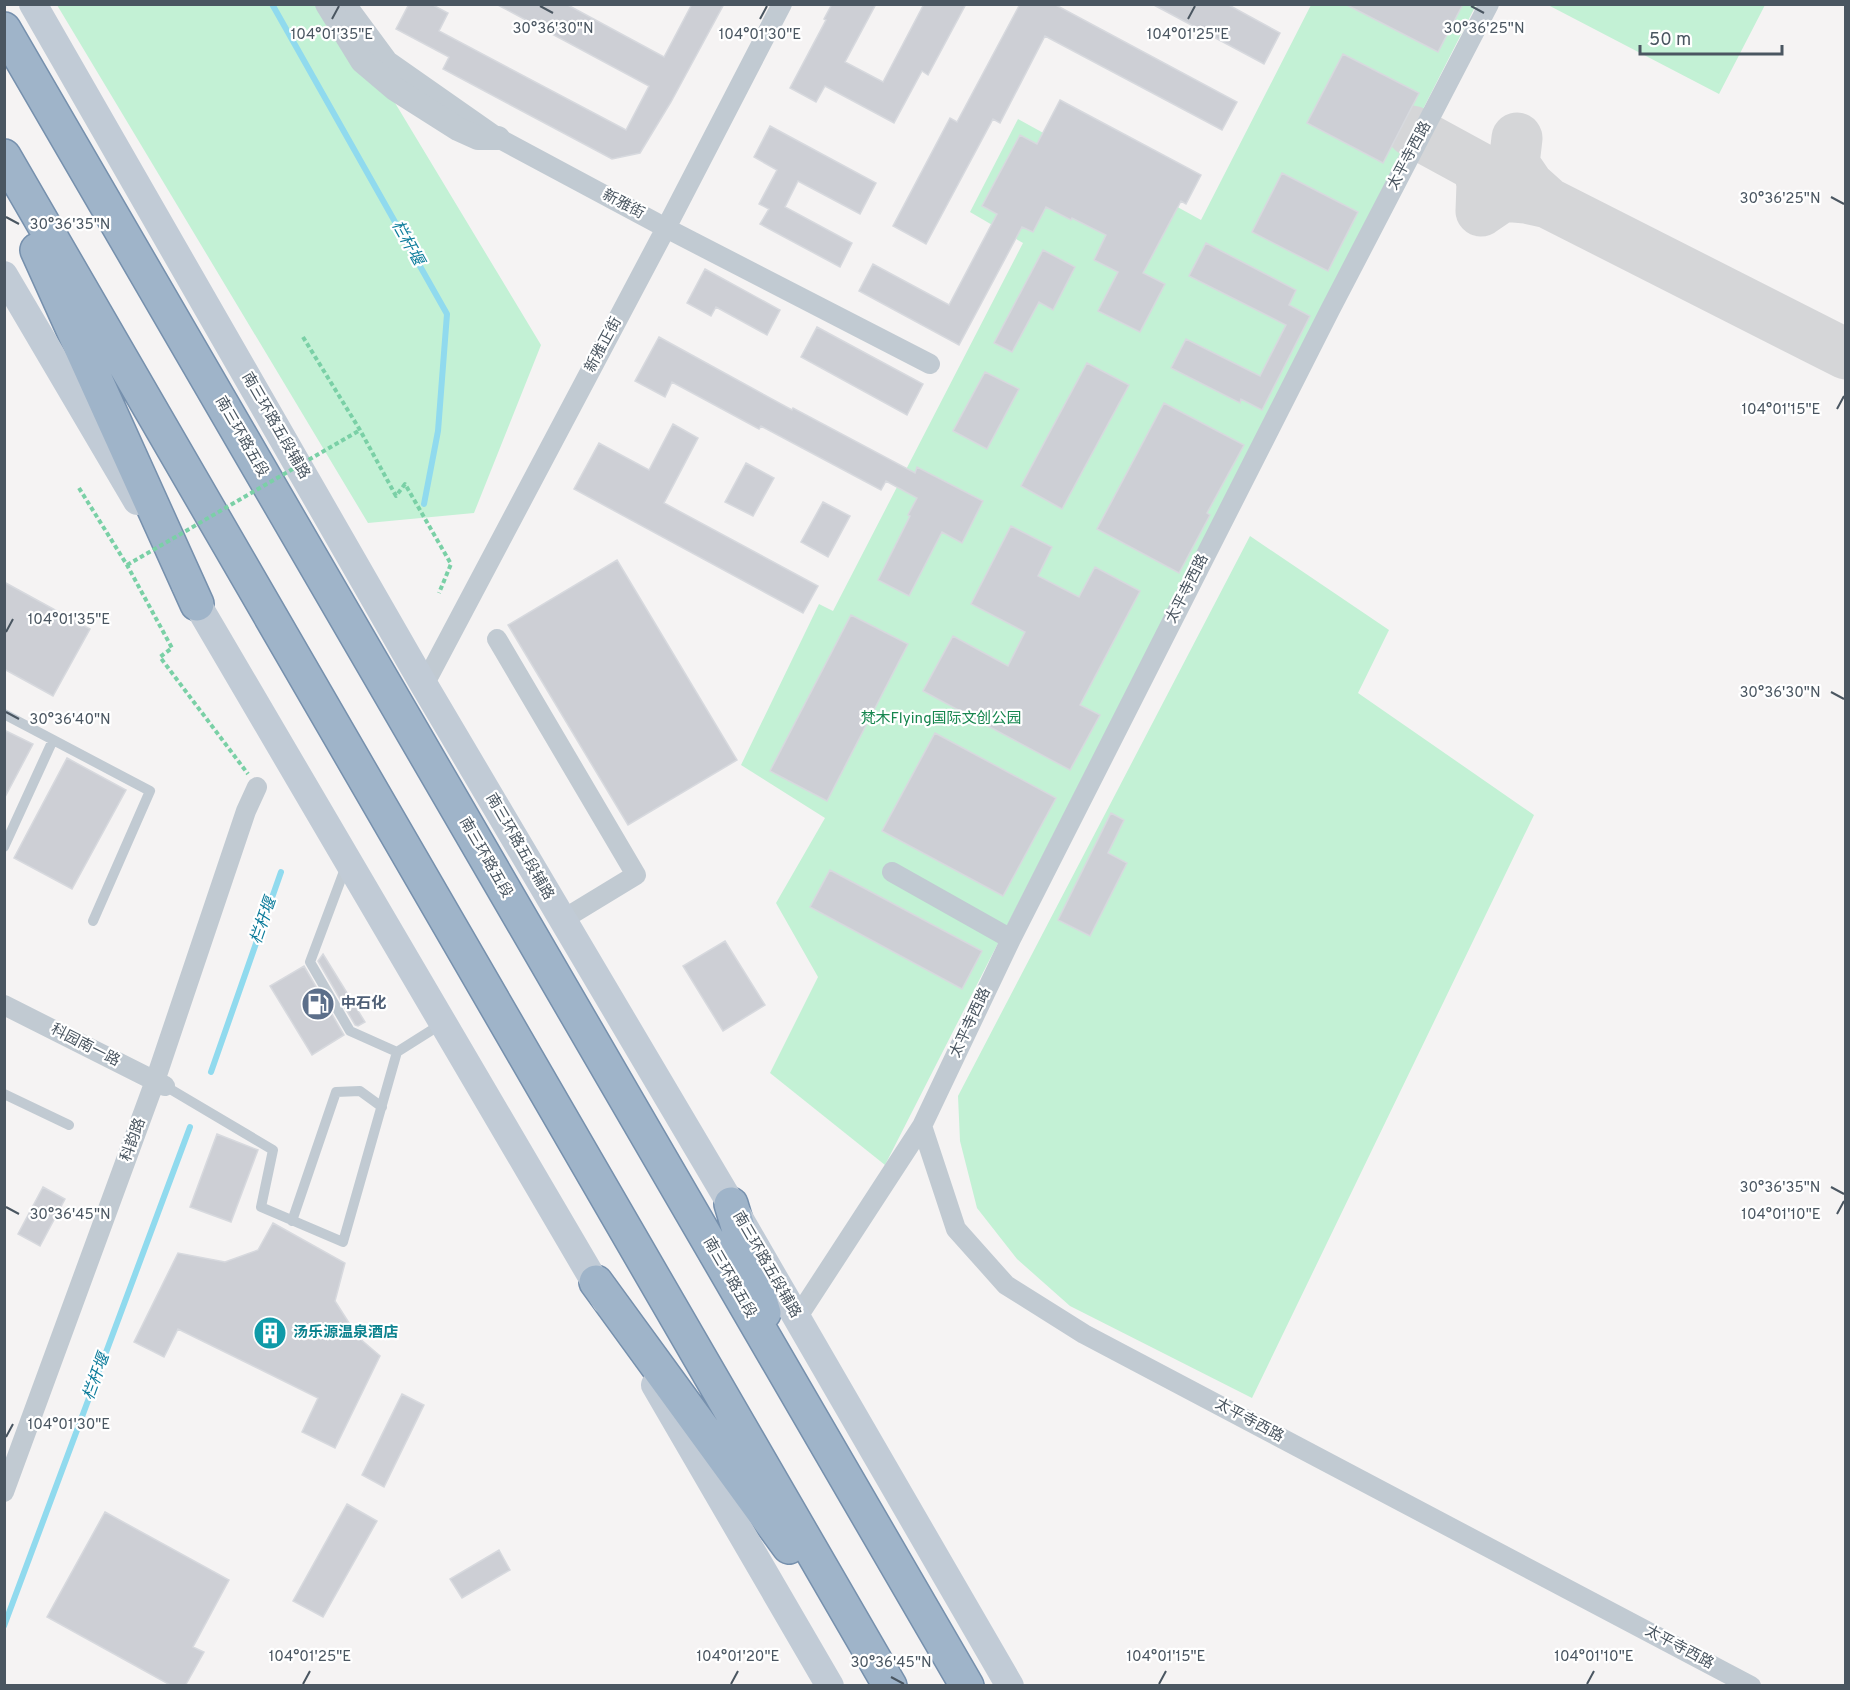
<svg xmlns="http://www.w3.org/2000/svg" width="1850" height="1690" font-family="Overpass,'Noto Sans SC',sans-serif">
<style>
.green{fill:#c3f1d5}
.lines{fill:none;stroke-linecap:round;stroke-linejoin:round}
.stream{stroke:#90daee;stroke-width:6}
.taxiway{stroke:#d5d6d8;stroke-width:51}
.building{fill:#cdcfd5;stroke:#d7d9de;stroke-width:1.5}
.trunk-casing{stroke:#7690ad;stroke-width:36}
.path{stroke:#7ad0a6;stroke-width:4;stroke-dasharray:4.5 3;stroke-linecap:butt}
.service{stroke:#c1cad2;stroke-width:10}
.minor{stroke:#c1cad2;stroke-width:20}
.tertiary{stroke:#c1cad2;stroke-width:24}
.secondary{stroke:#c1cbd6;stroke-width:28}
.trunk{stroke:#9fb4c9;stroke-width:33}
.path-bridge{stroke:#7ad0a6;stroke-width:4;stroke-dasharray:4.5 3;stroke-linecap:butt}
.ticks{fill:none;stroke:#4a5661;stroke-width:2}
.labels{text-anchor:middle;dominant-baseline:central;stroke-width:4.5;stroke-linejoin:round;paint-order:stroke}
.street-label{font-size:15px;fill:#4a5661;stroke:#fff}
.park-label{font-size:15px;fill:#17864f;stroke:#fff}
.service-label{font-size:15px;font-weight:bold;fill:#4e5e75;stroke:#fff;text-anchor:start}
.culture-label{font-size:15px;font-weight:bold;fill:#0d838f;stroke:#fff;text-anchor:start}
.water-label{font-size:16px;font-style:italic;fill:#0c7c9b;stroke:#fff}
.ticks-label{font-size:15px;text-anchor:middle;fill:#4a5661;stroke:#fff;stroke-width:4.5;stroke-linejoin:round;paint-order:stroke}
</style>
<rect width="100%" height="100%" fill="#f5f3f3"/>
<path class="green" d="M57,5H336L541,345L474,513L368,523Z
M1311,5H1476L885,1165L770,1073L818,977L776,903L825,818L741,765L819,604L833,611L1023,243L970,212L1018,119L1201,220Z
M1548,5L1765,4V5L1719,94Z
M1250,536L1389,630L1358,693L1534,815L1252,1398L1070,1306L1017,1259L977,1208L960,1141L958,1096Z"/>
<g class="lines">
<path class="stream" d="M272,4L447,314L438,431L424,504
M211,1072L281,872
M4,1626L190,1127"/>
<path class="taxiway" d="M1412,131L1478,167L1482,184L1481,211
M1517,138L1514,164L1529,186L1548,203
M1481,211L1503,196L1526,198L1548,203L1846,354"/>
</g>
<path class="building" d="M409,4H431L448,13L439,31L626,130L649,86L496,4H566L664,57L692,4H724L671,102L640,153L612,159L443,69L449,57L396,29Z
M832,4H876L845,62L883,82L924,4H966L928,75L922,71L894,123L825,86L816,102L790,88L826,20L824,19Z
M1020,4H1054L1237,102L1222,130L1045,36L1000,123L993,119L926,244L893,226L950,118L957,122Z
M1152,4H1227L1280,33L1264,64Z
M1345,4H1463L1438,52Z
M1343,54L1419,93L1383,163L1307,123Z
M1060,100L1201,175L1186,204L1181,201L1143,273L1165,284L1140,332L1098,311L1118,272L1094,260L1106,235L1072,218L1071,220L1046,207L1033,232L1022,227L959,345L859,291L873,264L949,305L997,214L982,206L1020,135L1037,144Z
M770,126L876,183L860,214L798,181L785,207L852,243L840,267L760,224L769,209L759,204L777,170L754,157Z
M1282,173L1358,212L1328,271L1252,232Z
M1206,243L1296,290L1289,305L1310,316L1262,410L1241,399L1240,403L1171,368L1186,339L1260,376L1286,325L1189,276Z
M1043,250L1075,267L1053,310L1039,302L1012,352L994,343Z
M705,269L780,310L767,335L716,307L711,316L687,303Z
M817,327L923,384L907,415L801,357Z
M659,337L792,410L793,408L915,473L917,467L983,501L962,543L942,532L909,596L878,580L910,516L908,515L917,498L886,481L881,490L761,426L759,429L672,382L665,397L635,381Z
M1087,363L1129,385L1062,509L1021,486Z
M985,372L1019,389L987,449L953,431Z
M1164,403L1244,445L1207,513L1210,515L1179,573L1097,529Z
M673,424L698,438L664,503L818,586L803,613L574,489L599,443L649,470Z
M746,463L774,478L753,516L725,502Z
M823,502L850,516L828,557L801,542Z
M1011,526L1052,547L1038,576L1079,597L1095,567L1140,591L1080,705L1100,715L1070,770L923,691L953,636L1008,666L1025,632L971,604Z
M617,560L737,760L628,825L508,625Z
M4,582L90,629L53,696L4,669Z
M851,615L908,644L827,801L770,771Z
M4,730L33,744L4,799Z
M935,733L1056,798L1003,896L882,831Z
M67,758L126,790L72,889L14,858Z
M1111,813L1124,820L1108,853L1127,863L1090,936L1058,920Z
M830,870L982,951L962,989L810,907Z
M725,941L765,1005L723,1031L683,966Z
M323,954L365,1022L358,1026L355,1025L318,961Z
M304,966L344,1035L312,1055L270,986Z
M217,1134L258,1150L231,1222L190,1207Z
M43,1187L65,1199L40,1246L18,1234Z
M273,1223L345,1263L335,1301L358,1337L380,1356L335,1448L302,1432L318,1398L178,1329L164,1357L134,1342L178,1253L225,1262L258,1250Z
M402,1394L424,1405L384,1487L362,1475Z
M347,1504L377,1521L323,1617L293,1601Z
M105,1512L229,1580L193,1647L204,1652L185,1686H172L47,1617Z
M499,1550L510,1570L462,1598L450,1579Z"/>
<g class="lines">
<g class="trunk-casing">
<path id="trunk" d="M4,29L967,1686
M4,156L890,1686
M37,250L197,604
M731,1204L764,1313
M596,1282L789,1547"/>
</g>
<path class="path" d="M303,337L360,430L396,496L405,484L451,564L439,593
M79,488L127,565L172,648L160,657L248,774"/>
<path class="service" d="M4,714L150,791L93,921
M4,847L53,740
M346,866L310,962L350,1031L397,1052
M165,1086L273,1150L261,1207L343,1242L397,1052L443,1023
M4,1094L69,1125
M292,1221L336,1092L360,1091L382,1107"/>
<path class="minor" d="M346,4L388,61L498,138L666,228L930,364
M1489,4L1330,310L1011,939L922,1126L956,1229L1006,1285L1084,1334L1751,1686
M497,639L636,875L562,920
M424,685L666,228L782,4
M892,872L1011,939
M4,1005L165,1086
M797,1318L922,1126
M4,1492L155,1081L246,811L257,787"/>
<path class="tertiary" d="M327,4L362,61L395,89L458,129L478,138H498"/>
<path class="secondary" d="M33,4L424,685L731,1204L1010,1686
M4,275L137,501
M186,585L606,1301
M655,1385L830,1686"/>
<use href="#trunk" class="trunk"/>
<path class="path-bridge" d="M127,565L360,430"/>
</g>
<path class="ticks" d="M540,6L553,13M1471,6L1484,13M332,19L339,6M760,19L767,6M1188,19L1195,6M1831,197L1844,204M6,217L19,224M1837,409L1844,396M6,632L13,619M1831,692L1844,699M6,712L19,719M1831,1187L1844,1194M6,1207L19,1214M1837,1214L1844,1201M6,1437L13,1424M891,1677L904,1684M303,1684L310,1671M731,1684L738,1671M1159,1684L1166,1671M1587,1684L1594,1671"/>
<defs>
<g id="fuel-disc" transform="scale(1.725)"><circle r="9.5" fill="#5c6f8a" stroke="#fff"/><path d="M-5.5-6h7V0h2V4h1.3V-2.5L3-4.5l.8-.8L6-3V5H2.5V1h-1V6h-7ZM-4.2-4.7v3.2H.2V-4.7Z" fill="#fff"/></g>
<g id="building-disc" transform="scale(1.725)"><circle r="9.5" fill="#0f9aa8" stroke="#fff"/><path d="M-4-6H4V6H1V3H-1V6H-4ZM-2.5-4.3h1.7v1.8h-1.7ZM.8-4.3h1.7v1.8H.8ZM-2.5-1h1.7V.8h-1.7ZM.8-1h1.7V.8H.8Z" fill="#fff"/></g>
</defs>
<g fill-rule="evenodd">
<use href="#fuel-disc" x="318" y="1004"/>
<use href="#building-disc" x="270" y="1333"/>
</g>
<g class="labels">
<g class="street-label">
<text transform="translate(1410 156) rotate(-62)">太平寺西路</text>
<text transform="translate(623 205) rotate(28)">新雅街</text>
<text transform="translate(604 345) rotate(-62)">新雅正街</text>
<text transform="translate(275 426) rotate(60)">南三环路五段辅路</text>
<text transform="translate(241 437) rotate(60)">南三环路五段</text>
<text transform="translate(1188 589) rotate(-63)">太平寺西路</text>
<text transform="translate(519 847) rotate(60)">南三环路五段辅路</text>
<text transform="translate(485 858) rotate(60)">南三环路五段</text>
<text transform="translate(971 1023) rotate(-65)">太平寺西路</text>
<text transform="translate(85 1046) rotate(27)">科园南一路</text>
<text transform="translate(134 1140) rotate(-70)">科韵路</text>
<text transform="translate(766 1265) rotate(60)">南三环路五段辅路</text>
<text transform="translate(729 1278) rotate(60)">南三环路五段</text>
<text transform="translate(1249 1421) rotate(28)">太平寺西路</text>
<text transform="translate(1679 1648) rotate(28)">太平寺西路</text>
</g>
<g class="park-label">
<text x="941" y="719">梵木Flying国际文创公园</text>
</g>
<g class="service-label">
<text x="341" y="1004">中石化</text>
</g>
<g class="culture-label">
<text x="293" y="1333">汤乐源温泉酒店</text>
</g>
<g class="water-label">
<text transform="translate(407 243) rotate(61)">栏杆堰</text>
<text transform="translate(264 921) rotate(-71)">栏杆堰</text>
<text transform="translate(97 1377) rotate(-70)">栏杆堰</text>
</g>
</g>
<g class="ticks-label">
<text x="553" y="33">30°36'30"N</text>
<text x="1484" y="33">30°36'25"N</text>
<text x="332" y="39">104°01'35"E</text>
<text x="760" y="39">104°01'30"E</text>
<text x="1188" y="39">104°01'25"E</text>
<text x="1780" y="203">30°36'25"N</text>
<text x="70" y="229">30°36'35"N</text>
<text x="1781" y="414">104°01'15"E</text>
<text x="69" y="624">104°01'35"E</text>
<text x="1780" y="697">30°36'30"N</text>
<text x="70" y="724">30°36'40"N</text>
<text x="1780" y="1192">30°36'35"N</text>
<text x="70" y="1219">30°36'45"N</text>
<text x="1781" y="1219">104°01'10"E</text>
<text x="69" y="1429">104°01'30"E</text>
<text x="310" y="1661">104°01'25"E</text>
<text x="738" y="1661">104°01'20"E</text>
<text x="1166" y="1661">104°01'15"E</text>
<text x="1594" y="1661">104°01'10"E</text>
<text x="891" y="1667">30°36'45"N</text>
</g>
<rect width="1850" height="1690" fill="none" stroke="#4a5661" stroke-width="12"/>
<path d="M1640 45v9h142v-9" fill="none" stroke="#4a5661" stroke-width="3"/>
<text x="1649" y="45" font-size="18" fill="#4a5661" stroke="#ffffff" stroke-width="4.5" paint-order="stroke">50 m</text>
</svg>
